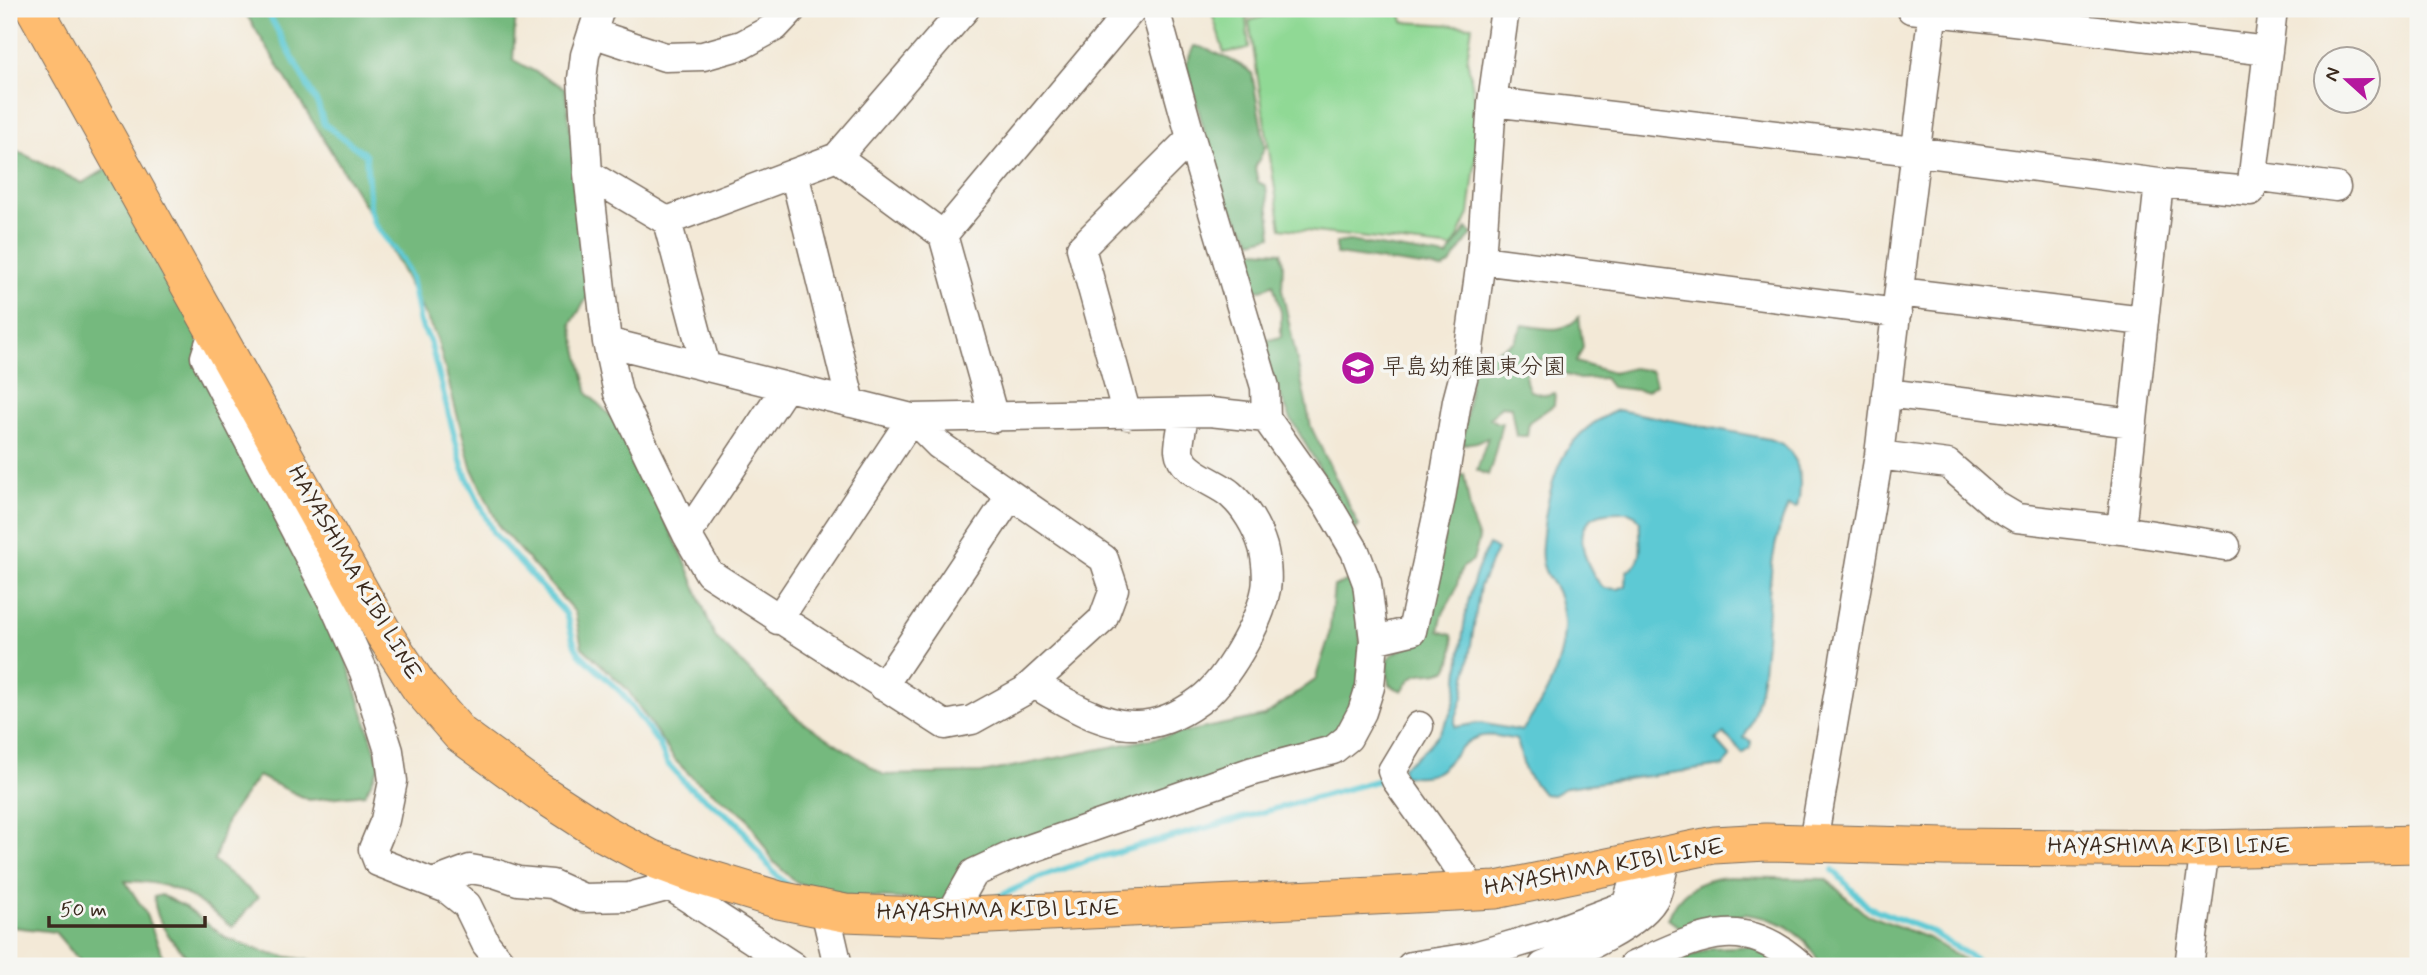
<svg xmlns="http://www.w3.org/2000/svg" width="2427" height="975" font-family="Mynerve,'Klee One',sans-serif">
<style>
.green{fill:#90d995;stroke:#66825a;stroke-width:2}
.forest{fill:#74b97e;stroke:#58724e;stroke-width:2}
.water{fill:#5dc9d4;stroke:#4c7a79;stroke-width:2;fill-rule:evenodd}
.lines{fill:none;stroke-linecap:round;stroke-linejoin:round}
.stream{stroke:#5dc9d4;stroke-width:6}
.minor-casing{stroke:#7b6d5f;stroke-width:31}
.major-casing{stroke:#7b6d5f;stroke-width:39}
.minor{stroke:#fff;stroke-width:28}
.major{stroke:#febc70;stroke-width:37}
.labels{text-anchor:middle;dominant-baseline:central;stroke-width:7;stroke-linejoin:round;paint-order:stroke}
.poi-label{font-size:23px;fill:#3b2a1e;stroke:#f6f6f2;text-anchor:start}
.street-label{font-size:23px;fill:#3b2a1e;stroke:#f6f6f2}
</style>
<rect width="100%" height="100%" fill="#f6f6f2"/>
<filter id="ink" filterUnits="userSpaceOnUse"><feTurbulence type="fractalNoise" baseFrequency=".0143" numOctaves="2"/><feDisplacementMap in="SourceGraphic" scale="14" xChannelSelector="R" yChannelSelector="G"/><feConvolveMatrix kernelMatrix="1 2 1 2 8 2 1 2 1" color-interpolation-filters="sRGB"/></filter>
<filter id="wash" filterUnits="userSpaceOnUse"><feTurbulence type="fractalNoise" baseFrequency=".00686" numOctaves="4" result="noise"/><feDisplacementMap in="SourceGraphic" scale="28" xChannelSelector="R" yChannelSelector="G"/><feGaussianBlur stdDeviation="1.57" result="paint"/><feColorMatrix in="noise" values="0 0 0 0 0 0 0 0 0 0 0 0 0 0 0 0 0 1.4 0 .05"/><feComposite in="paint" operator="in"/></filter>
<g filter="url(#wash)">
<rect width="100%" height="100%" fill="#f3e9d7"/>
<path class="green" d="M1211,9H1278L1246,18L1249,48L1224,53Z
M1288,9H1400L1403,22L1472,26L1467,59L1480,125L1469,214L1453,248L1281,228L1249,21Z"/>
<path class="forest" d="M243,9H516L513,60L565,88L589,280L587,298L571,324L588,394L614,419L684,558L715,637L797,718L884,775L982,773L1264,716L1315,680L1329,637L1334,586L1352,580C1361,627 1372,695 1334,733C1326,742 1306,747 1294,752L1008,845L948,901L828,895L794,881L773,861L746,816L694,779L675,760L627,689L582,647L575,612L500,528L471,467L437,338L386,240Z
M1194,46C1204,46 1243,65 1252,73L1265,147L1255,168L1258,182L1266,186L1272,236L1252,241L1228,204L1211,156L1186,64Z
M9,147L82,183L112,166L200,336L334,621L380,765L365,794L309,800L258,776L227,820L214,861L258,897L233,927C193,898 177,881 125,881L144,910L167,966H84L55,932L13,927L9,929V575L11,568L9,567Z
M1467,228L1472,234L1450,264L1443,269L1336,254V243L1349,241L1447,257Z
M1256,250L1281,252L1283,263L1282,290L1311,427L1359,526L1355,530L1291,419L1274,382L1261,342L1281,337V312L1273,284L1262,290L1250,288L1242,272L1248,256Z
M1579,317L1583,347L1576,362L1613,373L1633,368L1652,371L1656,384L1646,391L1611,387L1604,378L1579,379L1563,374L1561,359C1540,355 1516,366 1530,391L1546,395L1555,393L1554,405L1529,422L1527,436H1516L1511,407L1501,406L1490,418L1497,423L1502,422L1493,461L1488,475L1477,470L1488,437L1477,442L1463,444L1472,368L1484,357L1514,342L1523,325C1546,328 1562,335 1579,317Z
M1464,474L1472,521L1479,539L1473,560L1462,568L1454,594L1442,615L1439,631L1452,635C1455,648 1453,656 1448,669C1426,679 1417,664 1402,691L1389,685C1382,643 1397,659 1419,639C1423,635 1426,629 1430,625L1453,477Z
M1728,877L1826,879L1864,913L1928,938L1974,966H1822L1805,941L1785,925L1766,918L1745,914L1684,931L1668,919C1678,891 1699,879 1728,877Z
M161,895L185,907L226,938L270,954L319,962L317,966H196C176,946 156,927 154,897Z
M1753,946L1787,966H1667L1711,948Z"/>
<path class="water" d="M1618,410L1769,439C1774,441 1782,443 1785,446C1802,461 1802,489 1797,508L1788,506C1755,578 1780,666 1744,738L1751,741L1750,748L1743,754L1724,733L1716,740L1731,757L1723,766L1567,787L1553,795L1543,794L1525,771L1517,740C1506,738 1490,733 1478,737C1447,747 1453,784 1403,775L1402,767C1425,751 1443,734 1453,707C1458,693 1458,674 1460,659C1464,619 1469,580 1489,545L1497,550L1480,586L1463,697L1455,720V727L1480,723L1522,731C1544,700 1563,668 1564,628C1565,618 1561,601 1557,591C1553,583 1546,576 1544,568C1539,556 1543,537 1544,525C1551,472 1565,432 1618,410ZM1628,512L1635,515L1640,521C1638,541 1648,560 1627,571L1626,586L1618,589L1604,588C1590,575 1571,535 1591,519C1600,511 1617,512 1628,512Z"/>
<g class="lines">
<path class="stream" d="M266,9L318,105L324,124L366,155L370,209L374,223L402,259L411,277L420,323L430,341L463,469L494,534L566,614L575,646L580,654L621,692L659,744L667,763L688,786L738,823L773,872L789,887
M1833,870L1868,907L1930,931L1986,966
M998,897L1041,877L1089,860L1387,778"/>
</g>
</g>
<g filter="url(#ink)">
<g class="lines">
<g class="minor-casing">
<path id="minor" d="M600,9L585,55L582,79L588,174L607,342L618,393L687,535L709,573L945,725L972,720L1024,691L1103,619L1114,589L1104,559L939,445L912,418
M1911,9L2268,51
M592,33L665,57L703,56L742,45L775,27L792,9
M1492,102L1905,150L2159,183L2251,191L2273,9
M837,157L943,235L994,418
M794,173L851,403
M588,174L667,221L837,157L965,9
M2253,176L2336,187
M667,221L706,367
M943,235L1132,9
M1481,260L1897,313
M1899,292L2144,321
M214,329L205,357L333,603L364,672L389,751L393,781L385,820L373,849L378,862L447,889L467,905L486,944L504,966
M607,342L912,418L1210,412L1266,418
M1886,393L2133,423
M1127,415L1081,248L1191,138
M1879,455L1948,464L1995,505L2017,518L2121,530L2159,183
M2121,530L2226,546
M687,535L786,387
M778,620L912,418
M1374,640L1412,631L1441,498L1457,401L1467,363L1481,260L1492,102L1505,9
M1033,683C1061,700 1101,726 1135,725C1159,725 1180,715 1199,701C1226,682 1260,622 1266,589C1268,578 1266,558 1263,547C1257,527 1245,507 1230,494C1215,481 1181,473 1179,450C1179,439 1183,425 1184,413
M883,686L1011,495
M1419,726L1392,771L1396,780L1464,876L1469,892
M1813,842L1879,455L1933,9
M660,872L670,886L793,966
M433,883L470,869L494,873L518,881L552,884L583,898L629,897L670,886
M825,910L838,966
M949,917L974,873L1015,854L1253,771L1333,750L1348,738L1362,712L1370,687L1374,640L1367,583L1355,551L1329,507L1266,418L1265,387L1191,138L1155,9
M1411,966L1471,957L1549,934L1626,905L1641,859
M1543,966C1573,954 1643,925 1656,895C1661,883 1663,867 1667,853
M1633,966C1698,937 1741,911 1801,966
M2189,966L2205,849"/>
</g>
<g class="major-casing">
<path id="major" d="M35,9L384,634L420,688L460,734L538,791L603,833L650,858L696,875L779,900L845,913L949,917L1496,890L1714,845L1766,842L1945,847L2205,849L2418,844"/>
</g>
<use href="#minor" class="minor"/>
<use href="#major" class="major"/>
</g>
</g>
<defs>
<g id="school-disc" transform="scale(1.75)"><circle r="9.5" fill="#b5179e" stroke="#f6f6f2"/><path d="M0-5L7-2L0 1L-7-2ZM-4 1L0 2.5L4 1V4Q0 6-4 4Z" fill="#fff"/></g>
</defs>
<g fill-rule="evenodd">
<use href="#school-disc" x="1358" y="368"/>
</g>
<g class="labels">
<g class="poi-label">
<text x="1382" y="368">早島幼稚園東分園</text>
</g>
<g class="street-label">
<text transform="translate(354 573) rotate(60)">HAYASHIMA KIBI LINE</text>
<text x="2169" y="847">HAYASHIMA KIBI LINE</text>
<text transform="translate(1604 868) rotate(-10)">HAYASHIMA KIBI LINE</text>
<text transform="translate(998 911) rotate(-1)">HAYASHIMA KIBI LINE</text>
</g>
</g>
<rect width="2427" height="975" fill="none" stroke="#f6f6f2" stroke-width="35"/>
<g transform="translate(2347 80) rotate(291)"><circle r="33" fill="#f6f6f2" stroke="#aba49d" stroke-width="2"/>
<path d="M0-5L12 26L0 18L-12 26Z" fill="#b5179e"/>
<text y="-10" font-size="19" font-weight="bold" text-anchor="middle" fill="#3b2a1e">N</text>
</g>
<path d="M49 916v10h156v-10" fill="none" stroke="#3b2a1e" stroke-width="3.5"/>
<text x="60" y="916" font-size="21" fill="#3b2a1e" stroke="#f6f6f2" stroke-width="5" paint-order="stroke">50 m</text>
</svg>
